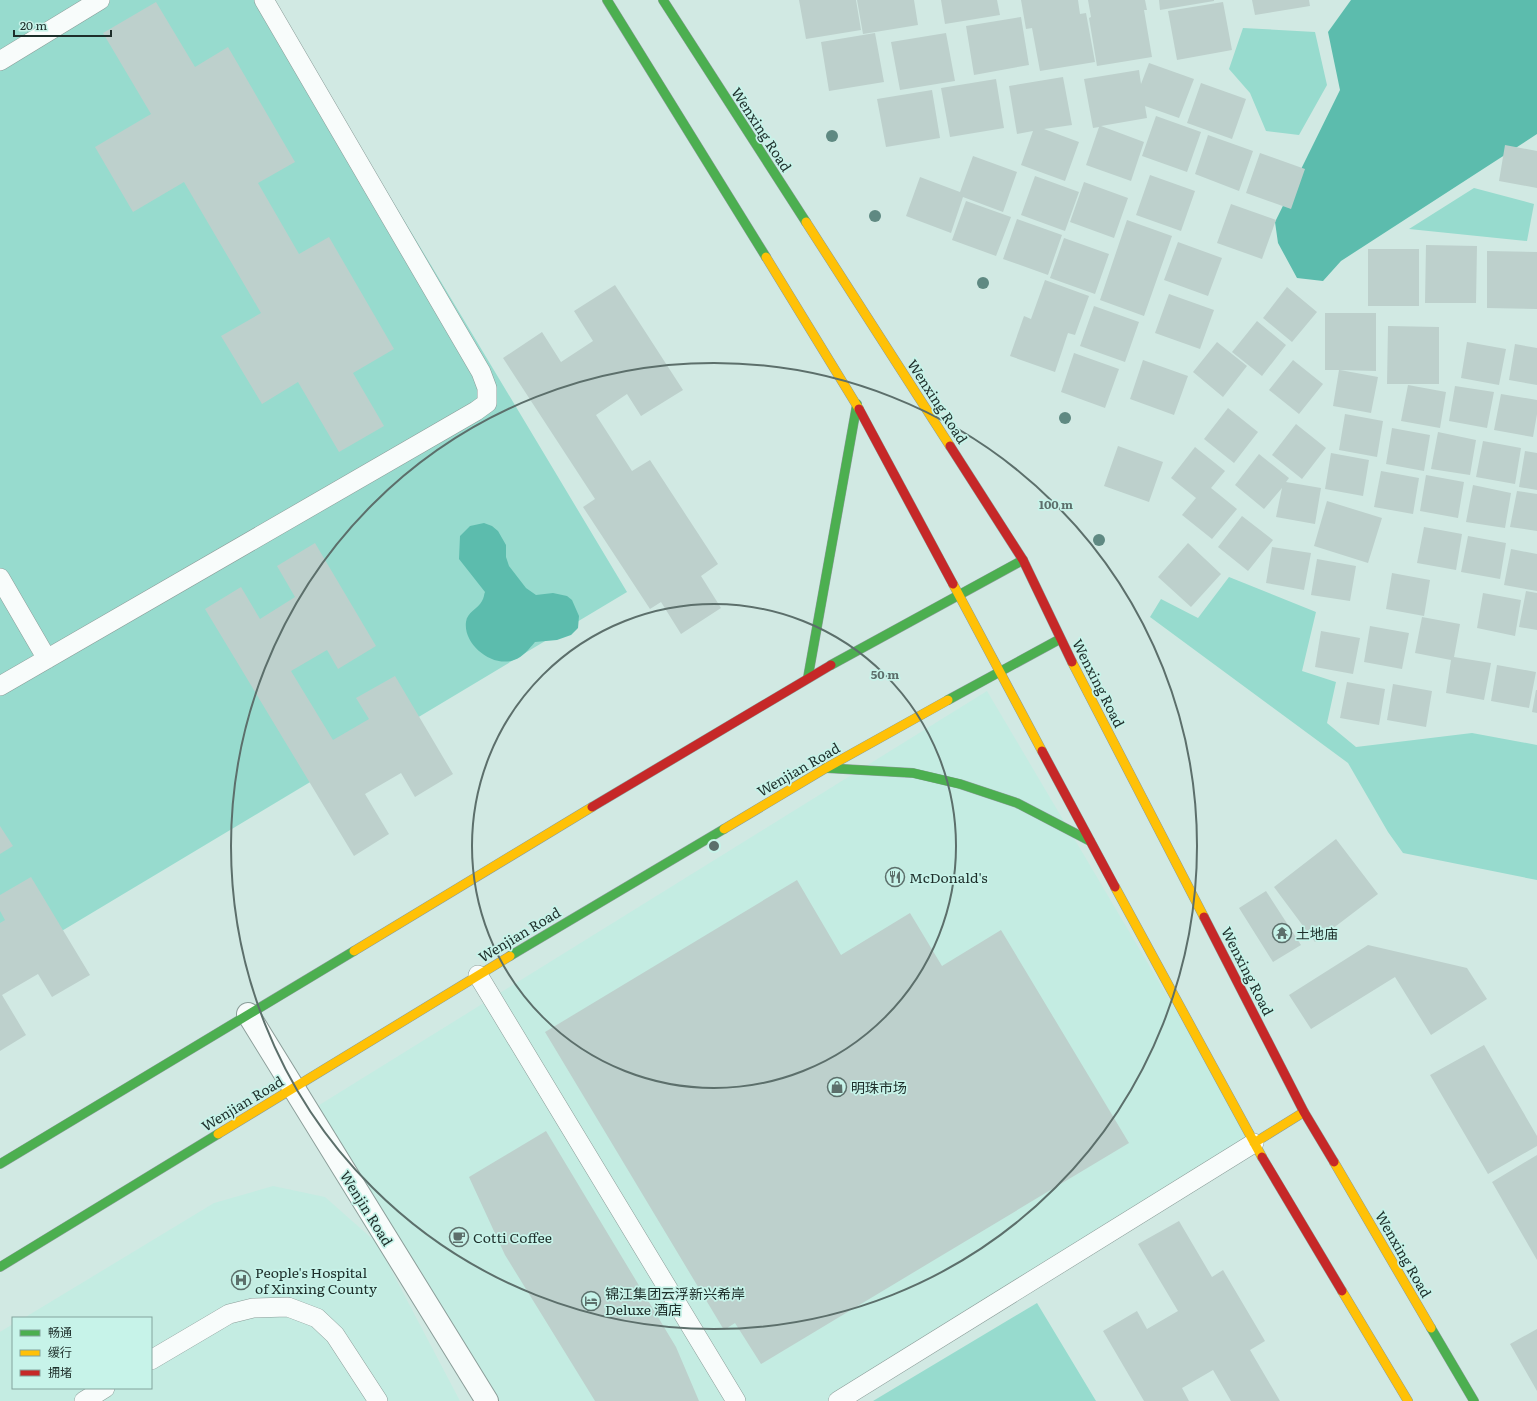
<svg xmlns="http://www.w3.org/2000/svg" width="1537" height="1401" font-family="Literata,'Noto Sans SC',serif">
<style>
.built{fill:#c4ece2}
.green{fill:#97dbce}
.water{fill:#5cbcad}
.building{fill:#bdd0cc}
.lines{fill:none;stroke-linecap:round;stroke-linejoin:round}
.lane-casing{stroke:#8b9d99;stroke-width:20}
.street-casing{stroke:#8b9d99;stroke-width:24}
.fast-casing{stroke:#8b9d99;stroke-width:10}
.slow-casing{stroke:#8b9d99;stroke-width:10}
.jam-casing{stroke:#8b9d99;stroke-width:10}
.lane{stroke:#f8fcfb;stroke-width:19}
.street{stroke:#f8fcfb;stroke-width:22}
.fast{stroke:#4caf50;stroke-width:9}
.slow{stroke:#ffc107;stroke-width:9}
.jam{stroke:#c62828;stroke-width:9}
.tree{fill:#5f8982}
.ring{fill:none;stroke:#5c6f6b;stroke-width:2}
.labels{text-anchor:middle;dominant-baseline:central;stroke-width:3.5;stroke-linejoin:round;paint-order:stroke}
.street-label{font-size:14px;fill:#1d2e2a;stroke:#c7f3e9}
.poi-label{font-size:14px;fill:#1d2e2a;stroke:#c7f3e9;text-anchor:start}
.centre{fill:#5c6f6b;stroke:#c7f3e9;stroke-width:2}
.ring-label{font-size:12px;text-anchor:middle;font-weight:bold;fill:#5c6f6b;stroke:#c7f3e9;stroke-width:3.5;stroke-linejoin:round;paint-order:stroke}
</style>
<rect width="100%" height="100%" fill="#d1e9e3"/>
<path class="built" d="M987,691L1254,1143L838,1401H487L308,1112Z
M273,1186L325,1197L377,1243L460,1401H0V1332L13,1324V1388H151V1318H24L214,1203Z"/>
<path class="green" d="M0,0H272L627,592L0,968Z
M1243,28L1315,32L1327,85L1299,135L1266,131L1250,93L1229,69Z
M1474,188L1534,204L1527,241L1409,229Z
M1229,577L1316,612L1302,671L1336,682L1327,723L1356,747L1472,733L1537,745V880L1403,853L1388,832L1348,763L1150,617L1161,599L1198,618Z
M1037,1303L1096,1401H873Z"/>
<path class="water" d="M1351,0H1537V134L1341,261L1323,281L1297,278L1278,243L1275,222L1340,90L1328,32Z
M484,523L492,526L498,531L506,545V557L509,566L526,588L536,595L553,593L567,596L572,600L579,616L578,628L571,635L557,640L535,642C529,649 523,657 514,660C493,668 463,645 466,622C467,612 478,609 482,601C484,598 484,594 485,592L459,559L460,536L470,526Z"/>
<path class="building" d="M799,0H856L861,30L806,39Z
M857,0H914L918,25L863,34Z
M941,0H997L1000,15L945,24Z
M1021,0H1078L1080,14L1086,13L1095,62L1040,71L1032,28L1026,29Z
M1088,0H1145L1147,10H1144L1152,57L1097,66L1089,18L1091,17Z
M1159,0H1214V1L1160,10Z
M1252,0H1309L1310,6L1255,15Z
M156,2L195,67L228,47L295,162L258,183L299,254L329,237L394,349L353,373L384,426L339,452L298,382L262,404L221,336L261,313L184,182L133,212L95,147L151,114L103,33Z
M1223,2L1232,50L1177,60L1168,11Z
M1021,17L1029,65L974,75L966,26Z
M875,33L884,82L829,91L821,42Z
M946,33L955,81L900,90L891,42Z
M1149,63L1194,79L1179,118L1145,106L1147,118L1101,126L1144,142L1131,181L1086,165L1099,127L1093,128L1084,79L1139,70L1141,84Z
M1063,77L1072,125L1044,129L1079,142L1065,181L1021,165L1033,131L1017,134L1009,86Z
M996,79L1004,128L950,137L941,88Z
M1201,83L1246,99L1232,139L1187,123Z
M932,90L940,138L886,147L877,99Z
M1156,116L1201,132L1187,172L1142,156Z
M1208,135L1253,151L1239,191L1195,174Z
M1505,145L1537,151V188L1499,181Z
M1260,153L1305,169L1291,209L1246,193Z
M973,156L1017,172L1003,212L963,197L951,233L906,216L920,177L960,192Z
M1150,175L1195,191L1181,231L1136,215Z
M1035,176L1079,192L1065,231L1021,215Z
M1084,182L1128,198L1114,238L1070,222Z
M966,201L1011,217L996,256L952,240Z
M1231,204L1276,220L1262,259L1217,243Z
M1017,219L1062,235L1048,275L1003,259Z
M1127,220L1172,236L1144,316L1100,300Z
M1064,238L1109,254L1095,294L1050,278Z
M1178,242L1222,258L1208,296L1164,280Z
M1426,245L1477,246L1476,303H1425Z
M1368,249H1419V306H1368Z
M1487,251L1537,252V309L1487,308Z
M1045,280L1089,296L1075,335L1068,333L1055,372L1010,356L1024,316L1031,319Z
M615,285L683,390L641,416L627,394L596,415L632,471L650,460L718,564L701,576L721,608L681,634L661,602L650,609L583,507L595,499L503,358L542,332L561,362L593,341L574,311Z
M1287,287L1317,312L1292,342L1263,318Z
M1169,294L1214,310L1200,349L1155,333Z
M1094,306L1139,322L1125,362L1080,346Z
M1325,313H1376V371L1340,370L1378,377L1371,413L1333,406L1339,370H1325Z
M1257,321L1286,345L1262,376L1232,352Z
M1388,326L1439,327V384H1387Z
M1217,342L1247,366L1223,397L1193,372Z
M1467,342L1506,349L1499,385L1461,378Z
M1515,344L1537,348V385L1509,380Z
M1074,353L1119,369L1105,408L1061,392Z
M1143,360L1188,376L1174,415L1130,399Z
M1293,360L1323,384L1299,414L1269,390Z
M1408,385L1446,392L1440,428L1401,421Z
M1455,386L1494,392L1487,428L1449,421Z
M1501,394L1537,400V414L1533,437L1494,430Z
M1228,408L1258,432L1234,463L1204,439Z
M1345,414L1383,421L1377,457L1339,450Z
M1296,424L1326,448L1302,479L1272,455Z
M1392,428L1430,435L1424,471L1386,464Z
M1438,432L1476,440L1470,475L1431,469Z
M1483,441L1521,448L1515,484L1476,477Z
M1118,446L1163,462L1149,502L1104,486Z
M1195,447L1225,471L1211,488L1237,509L1212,539L1182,515L1196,498L1171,478Z
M1525,451L1537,453V490L1519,487Z
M1331,453L1369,460L1363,496L1325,489Z
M1259,454L1289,478L1286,482L1321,488L1315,524L1276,517L1282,488L1264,509L1235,485Z
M1381,471L1419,478L1413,514L1374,507Z
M1426,475L1464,482L1458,518L1420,511Z
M1473,485L1511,493L1505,528L1466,522Z
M1517,491L1537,494V531L1510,527Z
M1327,501L1382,518L1368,563L1314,546Z
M1242,516L1273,540L1248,571L1218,547Z
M1424,527L1462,534L1456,570L1417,563Z
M1468,536L1506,543L1500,579L1461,572Z
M315,543L376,646L338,669L327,650L291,671L333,740L369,719L356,698L395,676L453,774L415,797L401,773L365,794L389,834L354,856L205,609L241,587L260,619L295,597L277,566Z
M1188,543L1221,574L1191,607L1158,577Z
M1272,547L1311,553L1304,590L1266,583Z
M1511,549L1537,554V591L1504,585Z
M1317,559L1356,566L1350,601L1311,595Z
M1392,573L1430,580L1424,616L1386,609Z
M1526,591L1537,593V630L1519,627Z
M1483,593L1521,600L1515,636L1477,628Z
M1422,617L1460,624L1454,657L1491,663L1484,700L1446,693L1451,660L1415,653Z
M1370,626L1409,633L1402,669L1364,662Z
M1321,631L1360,638L1353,674L1315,667Z
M1497,665L1536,672L1529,708L1491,701Z
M1347,682L1385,689L1379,725L1340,718Z
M1393,684L1432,691L1426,727L1387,720Z
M1536,690H1537V713L1532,712Z
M0,826L13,846L0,854Z
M1336,839L1378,894L1315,942L1274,887Z
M31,877L90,975L52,997L38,974L2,995L26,1035L0,1051V923L5,920L0,911V895Z
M797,880L841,955L910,913L942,966L1001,930L1129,1143L761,1364L735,1323L724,1330L545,1032Z
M1266,891L1301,945L1273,962L1239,908Z
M1368,945L1467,968L1487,999L1431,1035L1395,977L1311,1029L1289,995Z
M1484,1045L1537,1136V1146L1488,1174L1430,1075Z
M546,1131L676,1347L699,1401H595L505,1255L469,1177Z
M1537,1155V1260L1492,1182Z
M1179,1221L1212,1277L1223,1270L1265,1341L1250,1350L1280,1401H1231L1213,1370L1182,1388L1189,1401H1144L1103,1331L1137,1311L1147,1329L1178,1311L1138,1244Z
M1537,1329V1391L1510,1344Z"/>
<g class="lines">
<g class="lane-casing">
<path id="lane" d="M0,61L100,0
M0,578L47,659
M0,686L476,411L487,403V388L481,372L264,0
M478,975L736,1401
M151,1360L229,1314L253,1308L288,1307L317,1318L335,1335L378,1401
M84,1401L105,1388
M838,1401L1254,1143"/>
</g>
<g class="street-casing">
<path id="street" d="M248,1014L487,1401"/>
</g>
<g class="fast-casing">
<path id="fast" d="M607,0L766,257
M663,0L806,222
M831,665L1023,560
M808,677L857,404
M948,700L1060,639
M826,768L913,773L960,784L1017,803L1090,841
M510,956L724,829
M0,1164L354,951
M0,1267L218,1134
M1431,1328L1474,1401"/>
</g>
<g class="slow-casing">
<path id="slow" d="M806,222L950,446
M766,257L859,409
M953,584L1042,751
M1072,662L1204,917
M724,829L826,768L948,700
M1115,887L1262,1157
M354,951L592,807
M218,1134L510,956
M1254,1143L1304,1112
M1334,1162L1431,1328
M1342,1291L1408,1401"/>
</g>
<g class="jam-casing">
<path id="jam" d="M859,409L953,584
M950,446L1023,560L1072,662
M1042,751L1115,887
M592,807L831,665
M1204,917L1304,1112L1334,1162
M1262,1157L1342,1291"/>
</g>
<use href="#lane" class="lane"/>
<use href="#street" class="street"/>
<use href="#fast" class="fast"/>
<use href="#slow" class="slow"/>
<use href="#jam" class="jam"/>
</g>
<g class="tree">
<circle cx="832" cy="136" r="6"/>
<circle cx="875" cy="216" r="6"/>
<circle cx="983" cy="283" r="6"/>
<circle cx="1065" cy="418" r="6"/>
<circle cx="1099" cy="540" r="6"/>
</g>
<g class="ring">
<circle cx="714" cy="846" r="242"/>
<circle cx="714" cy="846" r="483"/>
</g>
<defs>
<g id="restaurant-ring" transform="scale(1)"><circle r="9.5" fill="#c7f3e9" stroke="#5c6f6b" stroke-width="1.5"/><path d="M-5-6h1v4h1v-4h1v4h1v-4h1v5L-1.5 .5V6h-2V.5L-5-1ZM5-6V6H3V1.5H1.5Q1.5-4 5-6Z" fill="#5c6f6b"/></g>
<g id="temple-ring" transform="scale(1)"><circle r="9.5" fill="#c7f3e9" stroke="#5c6f6b" stroke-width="1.5"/><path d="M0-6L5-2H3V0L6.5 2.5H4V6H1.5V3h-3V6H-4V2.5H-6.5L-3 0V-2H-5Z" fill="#5c6f6b"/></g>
<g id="shop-ring" transform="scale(1)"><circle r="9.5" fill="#c7f3e9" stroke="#5c6f6b" stroke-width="1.5"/><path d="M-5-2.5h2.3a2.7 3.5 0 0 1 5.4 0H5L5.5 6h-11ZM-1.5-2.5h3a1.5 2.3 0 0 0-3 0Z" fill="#5c6f6b"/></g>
<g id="cafe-ring" transform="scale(1)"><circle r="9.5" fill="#c7f3e9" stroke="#5c6f6b" stroke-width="1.5"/><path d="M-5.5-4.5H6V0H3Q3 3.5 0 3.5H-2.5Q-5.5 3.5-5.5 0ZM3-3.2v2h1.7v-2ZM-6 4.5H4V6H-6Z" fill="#5c6f6b"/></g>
<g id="hospital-ring" transform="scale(1)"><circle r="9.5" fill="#c7f3e9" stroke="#5c6f6b" stroke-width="1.5"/><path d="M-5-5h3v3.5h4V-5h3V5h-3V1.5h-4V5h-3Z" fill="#5c6f6b"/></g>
<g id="hotel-ring" transform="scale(1)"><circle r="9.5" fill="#c7f3e9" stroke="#5c6f6b" stroke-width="1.5"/><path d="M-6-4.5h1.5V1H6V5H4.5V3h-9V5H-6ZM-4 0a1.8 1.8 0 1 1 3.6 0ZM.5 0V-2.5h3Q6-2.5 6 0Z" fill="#5c6f6b"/></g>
</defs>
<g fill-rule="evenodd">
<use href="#restaurant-ring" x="895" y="877"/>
<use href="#temple-ring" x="1282" y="933"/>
<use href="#shop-ring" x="837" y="1087"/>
<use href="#cafe-ring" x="459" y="1237"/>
<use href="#hospital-ring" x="241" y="1280"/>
<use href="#hotel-ring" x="591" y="1301"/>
</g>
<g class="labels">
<g class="street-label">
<text transform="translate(762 129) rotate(57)">Wenxing Road</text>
<text transform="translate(938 401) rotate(57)">Wenxing Road</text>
<text transform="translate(1099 683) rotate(63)">Wenxing Road</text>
<text transform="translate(798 769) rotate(-30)">Wenjian Road</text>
<text transform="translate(519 934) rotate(-31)">Wenjian Road</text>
<text transform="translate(1248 971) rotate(63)">Wenxing Road</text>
<text transform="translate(242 1103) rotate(-31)">Wenjian Road</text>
<text transform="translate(367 1208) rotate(58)">Wenjin Road</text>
<text transform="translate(1404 1254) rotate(60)">Wenxing Road</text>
</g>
<g class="poi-label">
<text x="909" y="877">McDonald's</text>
<text x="1296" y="933">土地庙</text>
<text x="851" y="1087">明珠市场</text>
<text x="473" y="1237">Cotti Coffee</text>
<text x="255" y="1272">People's Hospital<tspan x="255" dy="16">of Xinxing County</tspan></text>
<text x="605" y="1293">锦江集团云浮新兴希岸<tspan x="605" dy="16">Deluxe 酒店</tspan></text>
</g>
</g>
<circle cx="714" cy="846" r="6" class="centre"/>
<g class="ring-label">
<text x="1056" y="509">100 m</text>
<text x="885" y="679">50 m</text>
</g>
<rect x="12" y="1317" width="140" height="72" fill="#c7f3e9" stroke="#83a49d"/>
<rect x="20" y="1330" width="20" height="6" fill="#4caf50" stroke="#83a49d"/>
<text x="48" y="1337" font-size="12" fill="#1d2e2a">畅通</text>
<rect x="20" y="1350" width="20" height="6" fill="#ffc107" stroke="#83a49d"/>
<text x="48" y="1357" font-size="12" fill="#1d2e2a">缓行</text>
<rect x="20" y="1370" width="20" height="6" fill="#c62828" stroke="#83a49d"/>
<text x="48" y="1377" font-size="12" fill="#1d2e2a">拥堵</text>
<path d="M14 30v6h97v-6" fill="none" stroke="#1d2e2a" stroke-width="2"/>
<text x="20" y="30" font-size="12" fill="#1d2e2a" stroke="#c7f3e9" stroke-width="3" paint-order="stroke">20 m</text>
</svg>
